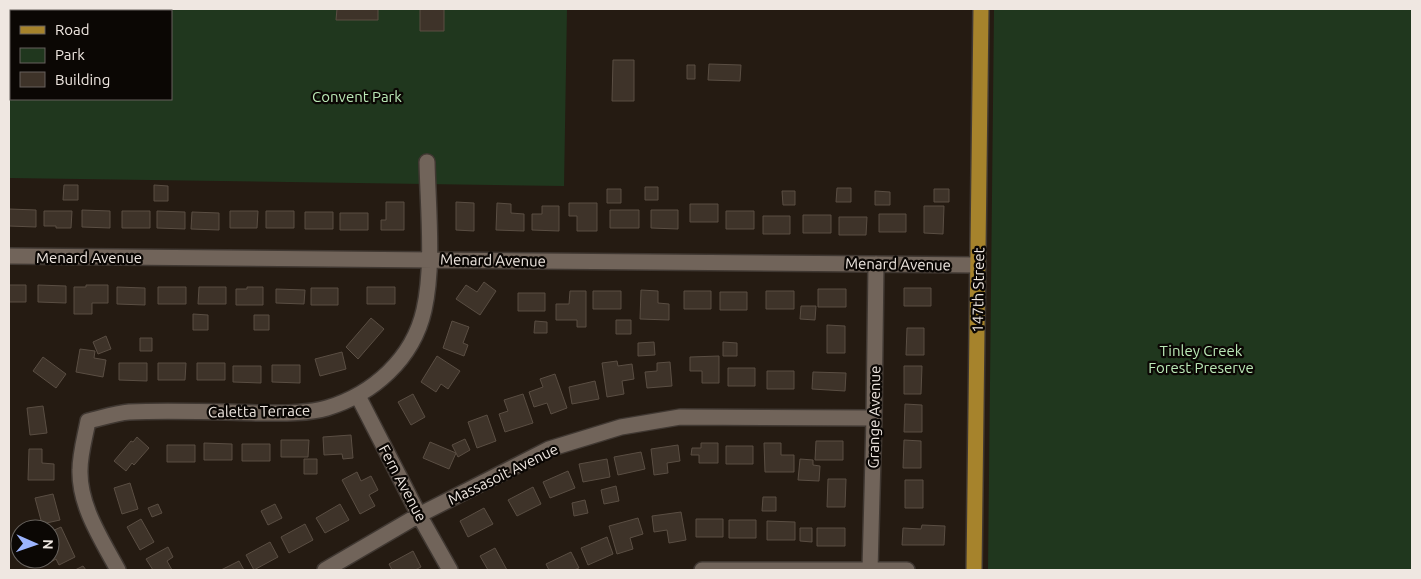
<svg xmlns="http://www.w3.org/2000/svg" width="1421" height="579" font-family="Ubuntu,sans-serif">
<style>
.green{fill:#20371e;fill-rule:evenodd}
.building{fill:#3e3329;stroke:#5a4e43}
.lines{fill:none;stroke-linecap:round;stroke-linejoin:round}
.minor-casing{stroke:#403832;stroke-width:18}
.major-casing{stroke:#403832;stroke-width:18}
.minor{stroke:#71645a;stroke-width:15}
.major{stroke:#a6832c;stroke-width:15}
.labels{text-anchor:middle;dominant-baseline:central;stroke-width:4.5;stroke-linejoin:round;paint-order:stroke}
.park-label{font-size:15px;fill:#bae8b6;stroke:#0b0704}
.street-label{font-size:15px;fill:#efe7e1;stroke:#0b0704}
</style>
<rect width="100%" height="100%" fill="#251b12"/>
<path class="green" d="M9,9H567L564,186L9,178ZM11,11H171V99H11Z
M994,9H1412V570H988Z"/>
<path class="building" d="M337,9H378V20H336Z
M420,9H444V31H420Z
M613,60H634V101H612Z
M709,64L741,65L740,81L708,80Z
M687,65H695V79H687Z
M64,185H78V200H63Z
M154,185L168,186V201H154Z
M645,187H658V200H645Z
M837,188H851V202H836Z
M607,189H621V203H607Z
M934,189H949V202H934Z
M782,191H795V205H783Z
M875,191L890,192V205H875Z
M386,202H404V230H381V220H386Z
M456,202L474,203V231L456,230Z
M497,203L511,204V213L524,214V231L496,230Z
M569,203H597V231H577V216H569Z
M690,204H718V222H690Z
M542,206H559V231L532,230V214H542Z
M924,206H944L943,234L924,233Z
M9,209L36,210V227L9,226Z
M82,210L110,211V228L82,227Z
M610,210H639V228H610Z
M651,210H678V229L651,228Z
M44,211H72L71,228H56V226H44Z
M122,211H150V228H122Z
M157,211L185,212V229L157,228Z
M230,211H258L257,228H230Z
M266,211H294V228H266Z
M726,211H754V229H726Z
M192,212L219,213V230L191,229Z
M305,212H333V229H305Z
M340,213H368V230H340Z
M879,214H906V232H879Z
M803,215H831V233H803Z
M763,216H790V234H763Z
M839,217H867L866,235H839Z
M484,282L496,291L480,315L456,299L466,285L477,292Z
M9,285H26V302H9Z
M38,285L66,286V303L38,302Z
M86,285H108V303H92V314H74V287H86Z
M117,287L145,288V305L117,304Z
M158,287H186V304H158Z
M199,287H226V304H198Z
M247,287H263V305H236V289H247Z
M367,287H395V304H367Z
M311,288H338V305H311Z
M904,288H931V306H904Z
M276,289L305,290L304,304L276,303Z
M818,289H846V307H818Z
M641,290L658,291V303L669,304V320L640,319Z
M570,291H586V327H577V320H556V304H569Z
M593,291H621V309H593Z
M684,291H711V309H684Z
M766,291H794V309H766Z
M720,292H747V310H720Z
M518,293H545V311H518Z
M801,306H816L815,320L800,319Z
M193,314L208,315V330H193Z
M254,315H269V330H254Z
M371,318L384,329L358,359L346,347Z
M616,320H631V334H616Z
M452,321L469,327L463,343L468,345L464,356L443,348Z
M535,321L547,322V333H534Z
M827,325L845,326V353H827Z
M907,328H924V355H906Z
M106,336L111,349L98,354L93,342Z
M140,338H152V351H140Z
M654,342L655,355L638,356V343Z
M723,342L737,343V356H723Z
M80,349L95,351L94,358L106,360L103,377L76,372Z
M342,352L346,369L320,376L315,359Z
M437,356L460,371L448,389L441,384L436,392L421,382Z
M719,356V383H702V371H690V357Z
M43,357L66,374L56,388L33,371Z
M617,361L618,366L632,364L634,379L622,381L624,394L607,397L602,363Z
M670,362L672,386L647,388L645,372L657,371V363Z
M119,363H147V381L119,380Z
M158,363H186L185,380H158Z
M197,363H225V380H197Z
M272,365H300V383L272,382Z
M233,366H261V383L233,382Z
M904,366H922L921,394H904Z
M728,368H755V386H728Z
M767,371H794V389H767Z
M813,372L846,373L845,391L812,389Z
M555,374L567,408L551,414L547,403L534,407L529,392L543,387L540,379Z
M595,381L599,399L572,404L569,387Z
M413,394L425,417L411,425L398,402Z
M523,394L533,423L505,432L499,414L508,411L504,400Z
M905,404L922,405V432H904Z
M43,406L47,433L30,435L27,408Z
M487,415L496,441L477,448L468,422Z
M351,435L353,458L343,459L342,454L324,455L323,437Z
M137,437L149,448L134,465L132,463L126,471L114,461L131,441L133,442Z
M465,439L470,450L458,457L452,445Z
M281,440H309L308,457H281Z
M904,440L921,441V468H903Z
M816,441H843V460H815Z
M430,442L456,453L449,469L423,458Z
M204,443L232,444V460H204Z
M701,443H718V463H699V455H691L692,448H701Z
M764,443H781V455H794V472H765Z
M242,444H270V461H242Z
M167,445H195V462H167Z
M678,445L680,461L667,463L668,473L654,475L651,449Z
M726,446H753V464H726Z
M29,449H42V463L54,464V480H28Z
M641,452L645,469L618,475L614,457Z
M304,459H317V474H304Z
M607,459L610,477L583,482L579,464Z
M800,459L813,460V465L820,466L819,481L798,480Z
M568,471L575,488L550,498L543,482Z
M357,472L361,481L371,476L378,490L369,495L375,506L360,514L342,480Z
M828,479H846L845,507H827Z
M905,480H923V508H905Z
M130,483L138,509L122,514L114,488Z
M616,486L619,501L604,504L601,490Z
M533,487L541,504L517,516L508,500Z
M53,494L60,520L42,524L35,498Z
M763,497H776V511H762Z
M585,500L588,513L574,516L572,503Z
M158,504L162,513L152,517L148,508Z
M275,504L282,518L268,525L261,511Z
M340,504L349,520L325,533L316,518Z
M484,508L493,524L468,537L460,521Z
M681,512L686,540L669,543L667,530L654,532L652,516Z
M638,518L643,534L630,538L633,549L617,554L609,526Z
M141,519L154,542L140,550L127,527Z
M696,519H723V537H696Z
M729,520H756V538H729Z
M767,521L795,522V540H767Z
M305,524L313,540L289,553L281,537Z
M922,525L945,526L944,545H902L903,528L921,529Z
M61,527L75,557L59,565L56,559L45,565L42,559H50V532Z
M800,528H812V542L800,541Z
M817,528H845V546H817Z
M607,537L613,554L588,565L581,548Z
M270,542L278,557L254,570L246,555Z
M168,547L173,557L167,561L172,570H153L146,559Z
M495,548L507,570H488L480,556Z
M413,551L421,567L415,570H392L389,564Z
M571,552L579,568L574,570H549L546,564Z
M239,561L244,570H221Z
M83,566L86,570H75Z"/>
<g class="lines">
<g class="minor-casing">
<path id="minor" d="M9,256L978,265
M358,396L419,515L450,570
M118,570C102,540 79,506 80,470C80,454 85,437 88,421C101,418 116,413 129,412C172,410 216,412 259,413C280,413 306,414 327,408C373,394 413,359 424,310C434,266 428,208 427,162
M325,570L419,515L549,449L621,427L680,417L874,418
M702,570H907
M870,570L874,418L876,264"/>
</g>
<g class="major-casing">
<path id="major" d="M974,570L981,9"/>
</g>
<use href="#minor" class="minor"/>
<use href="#major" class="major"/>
</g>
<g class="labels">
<g class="park-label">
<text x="357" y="96">Convent Park</text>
<text x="1201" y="350">Tinley Creek<tspan x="1201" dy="17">Forest Preserve</tspan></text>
</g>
<g class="street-label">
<text x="89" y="257">Menard Avenue</text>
<text transform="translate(493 260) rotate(1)">Menard Avenue</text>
<text transform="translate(898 264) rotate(1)">Menard Avenue</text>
<text transform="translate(978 290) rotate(-89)">147th Street</text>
<text transform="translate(259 411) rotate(-1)">Caletta Terrace</text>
<text transform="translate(874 417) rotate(-89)">Grange Avenue</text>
<text transform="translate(503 474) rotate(-26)">Massasoit Avenue</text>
<text transform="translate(403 483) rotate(62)">Fern Avenue</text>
</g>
</g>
<rect width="1421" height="579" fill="none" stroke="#efe7e1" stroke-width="20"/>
<rect x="10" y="10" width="162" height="90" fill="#0b0704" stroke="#66615c"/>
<rect x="20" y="26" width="25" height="8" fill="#a6832c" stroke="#66615c"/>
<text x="55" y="35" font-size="15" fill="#efe7e1">Road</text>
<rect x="20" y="48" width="25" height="15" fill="#20371e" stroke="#66615c"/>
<text x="55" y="60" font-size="15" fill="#efe7e1">Park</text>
<rect x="20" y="72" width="25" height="15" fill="#3e3329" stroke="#66615c"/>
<text x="55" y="85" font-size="15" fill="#efe7e1">Building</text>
<g transform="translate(35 544) rotate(92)"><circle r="24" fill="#0b0704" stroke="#66615c"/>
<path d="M0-4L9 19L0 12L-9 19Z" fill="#9cb4fd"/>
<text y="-8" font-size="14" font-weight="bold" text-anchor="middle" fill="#efe7e1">N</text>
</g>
</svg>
